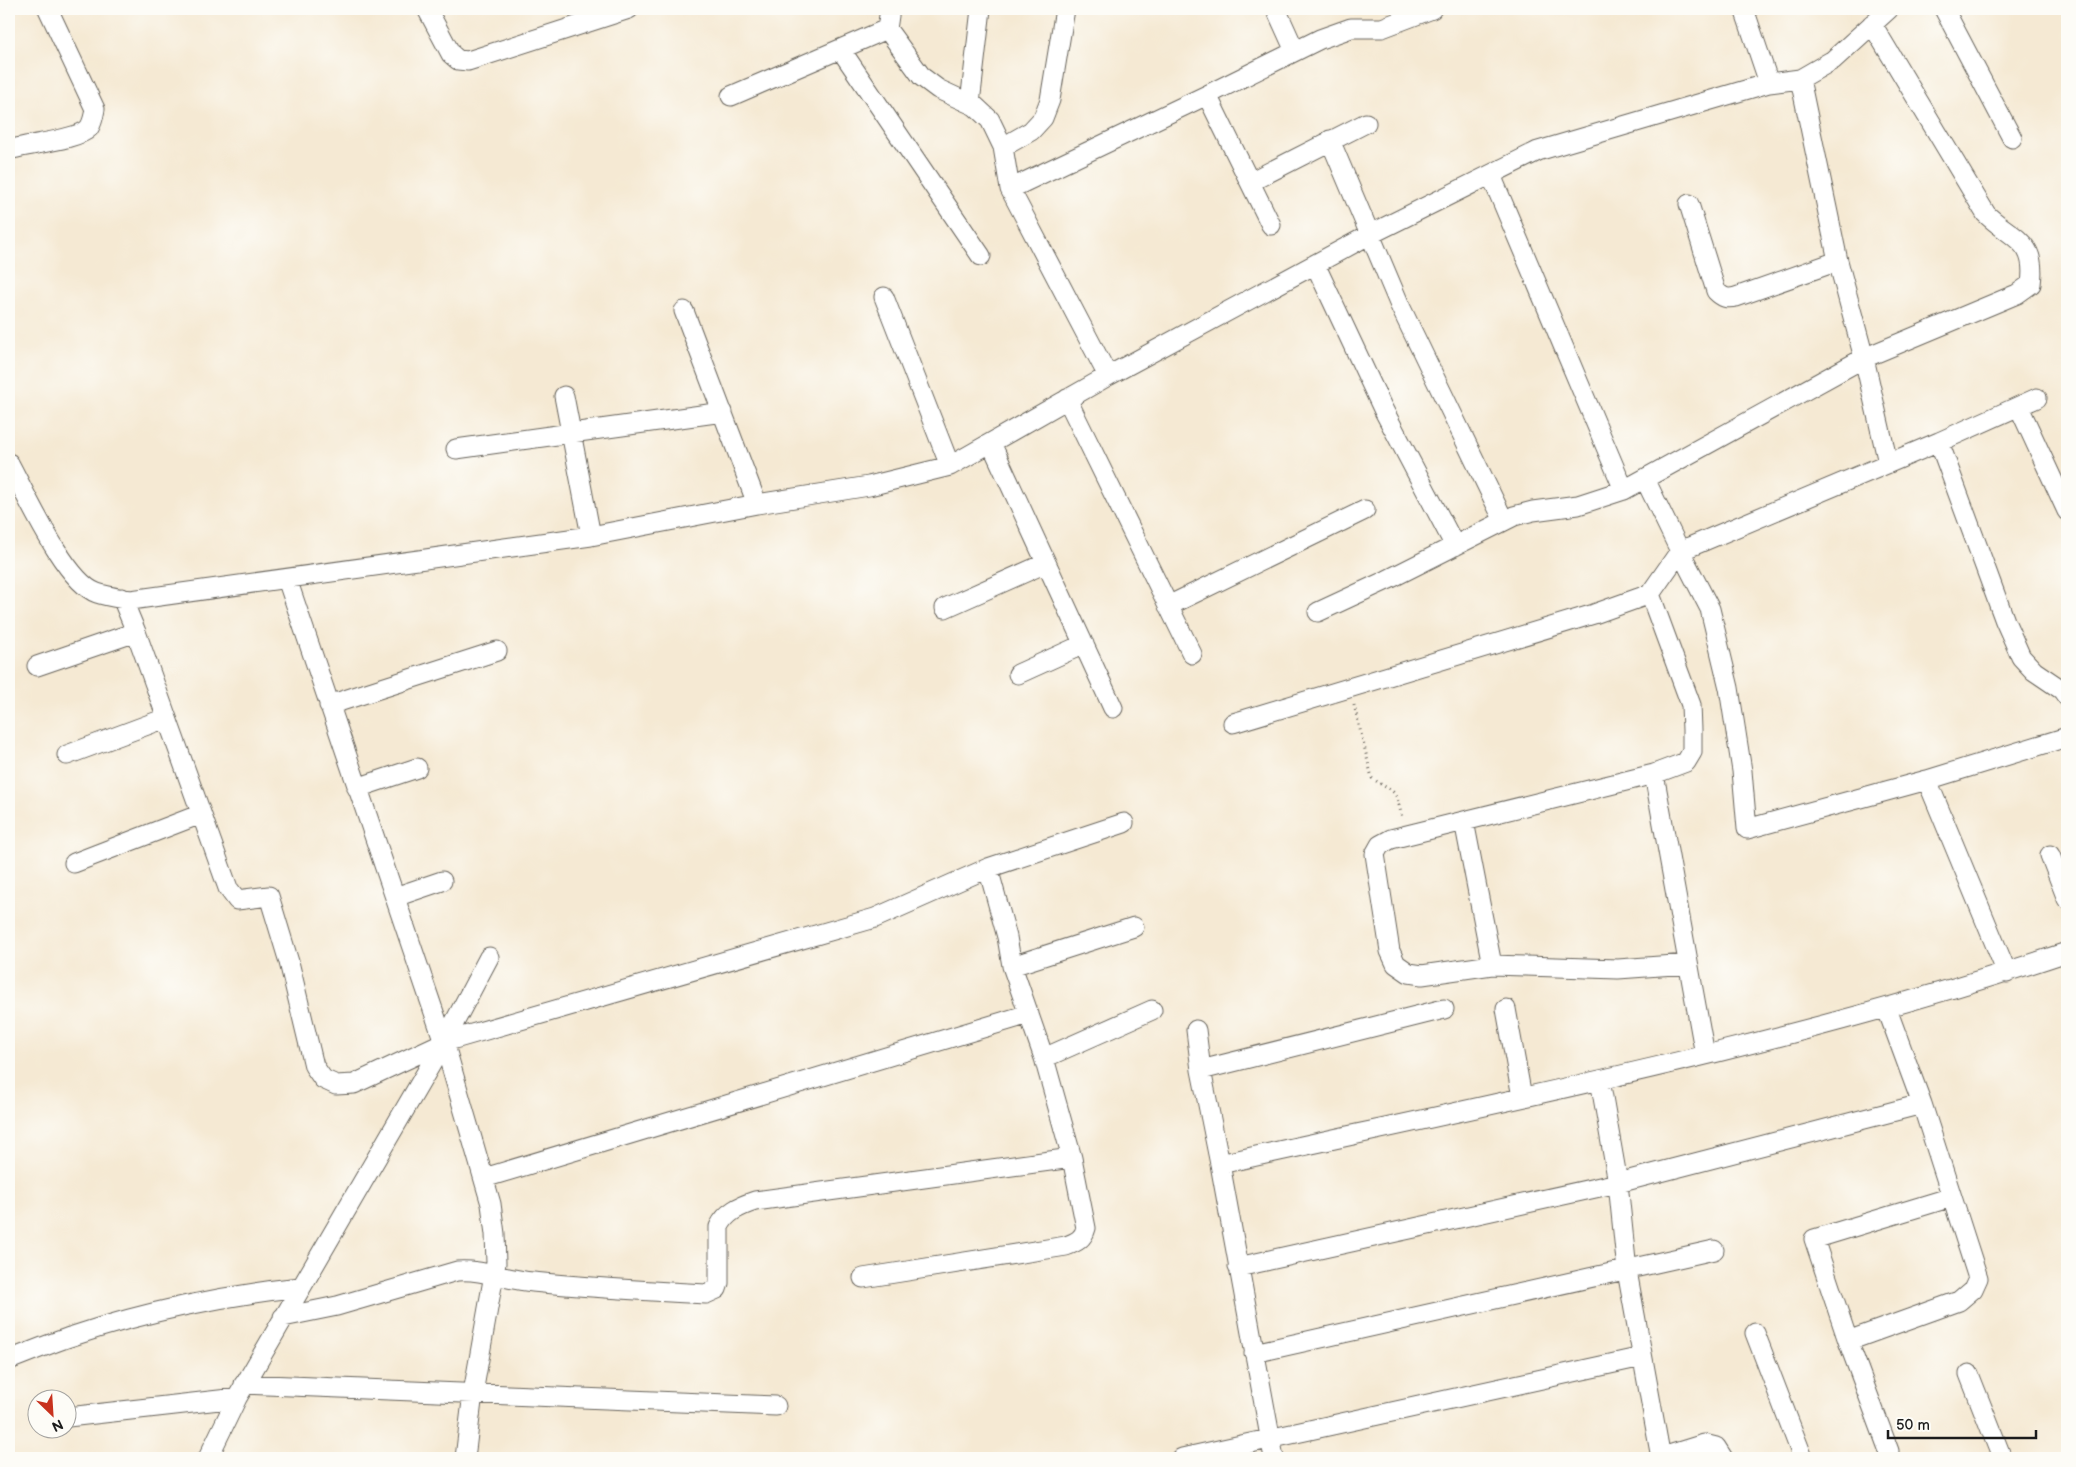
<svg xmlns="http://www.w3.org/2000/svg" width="2076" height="1467" font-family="'Balsamiq Sans',sans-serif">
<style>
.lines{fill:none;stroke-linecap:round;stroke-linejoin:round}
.street-casing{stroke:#68645c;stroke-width:21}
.path{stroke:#68645c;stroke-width:3;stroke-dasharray:1 4;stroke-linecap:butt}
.street{stroke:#fff;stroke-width:19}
</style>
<rect width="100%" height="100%" fill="#fdfcf7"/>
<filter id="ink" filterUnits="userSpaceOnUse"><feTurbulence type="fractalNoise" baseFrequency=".02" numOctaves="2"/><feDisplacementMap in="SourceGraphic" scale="10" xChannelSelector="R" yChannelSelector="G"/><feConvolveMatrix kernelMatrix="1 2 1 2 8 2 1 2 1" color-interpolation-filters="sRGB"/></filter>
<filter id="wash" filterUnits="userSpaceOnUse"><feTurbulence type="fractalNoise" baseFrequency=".0096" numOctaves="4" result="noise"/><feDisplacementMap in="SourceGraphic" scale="20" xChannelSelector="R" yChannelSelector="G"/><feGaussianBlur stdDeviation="1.12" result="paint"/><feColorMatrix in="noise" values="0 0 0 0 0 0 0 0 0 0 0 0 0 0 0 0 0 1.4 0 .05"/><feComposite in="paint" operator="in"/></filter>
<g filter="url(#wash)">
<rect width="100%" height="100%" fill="#f5e9d3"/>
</g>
<g filter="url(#ink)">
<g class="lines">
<g class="street-casing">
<path id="street" d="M427,9L451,54L458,60L468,61L629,9
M890,9L887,29L922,77L938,89L975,106L990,120L1003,147L1010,189L1108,376
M1276,9L1295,51
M1744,9L1769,83
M1944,9L2012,138
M841,50L981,256
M1800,79L1838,261L1864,358L1888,463
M1207,95L1320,39L1351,28H1382L1432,9
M731,96L887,29
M970,103L981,9
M1330,140L1401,308L1504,521
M1003,147L1031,131L1043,118L1050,100L1065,9
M9,150C27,144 78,140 89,128C93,122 94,115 95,109L48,9
M1491,175L1624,490
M1250,182L1366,123
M1010,189L1207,95L1271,225
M1689,204L1716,291C1723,298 1727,299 1736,297L1838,261
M1315,264L1383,409L1455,546
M884,297L950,466
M684,311L757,504
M564,396L591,536
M1067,399L1192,654
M2019,407L2067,511
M1939,442L2005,621L2021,657L2034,671L2062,690L2067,697
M991,443L1113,708
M456,449L723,412
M9,463C26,494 65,582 97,593C108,597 120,598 131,600L591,536L757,504L869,486L950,466L1108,376L1369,235L1538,151L1769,83L1800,79L1833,60L1889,9
M1645,479L1680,551L1939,442L2037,398
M287,579L444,1042L491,1204L495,1234L496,1263L473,1393L465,1458
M1650,594L1691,705L1692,730V752L1686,762L1654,774L1705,1055
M122,598L136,632L228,888L237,900L269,896L289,962L314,1066L323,1079L336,1085L354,1084L444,1042L875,918L988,868L1007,937L1012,966L1044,1058L1072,1158L1086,1228C1083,1239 1077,1242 1066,1246L863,1278
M1168,606L1365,510
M945,608L1046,563
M1318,612L1387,580L1514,516L1533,511L1578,505L1624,490L1864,358L2017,294L2031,284C2037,240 2013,240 1986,214L1872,24
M37,666L136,632
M1018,674L1084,644
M329,705L497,651
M1233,723L1594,614L1650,594L1680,551L1710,609L1729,688L1742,771L1747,829L1927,780L2067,737
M67,755L166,718
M1927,780L2007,973
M357,788L417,768
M1464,821L1391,839L1380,845L1375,854L1390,951L1396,964L1409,973L1422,975L1492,965L1618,969L1688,964
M2050,855L2067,899
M74,863L201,814
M988,868L1124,823
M395,897L442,881
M1492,965L1464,821L1654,774
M1012,966L1134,927
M1506,1009L1522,1097
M1887,1009L1922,1104L1978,1278L1973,1289L1959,1301L1848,1341L1889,1451
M1196,1030L1201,1070L1220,1164
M1044,1058L1152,1010
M1201,1070L1444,1009
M1600,1080L1618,1183L1627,1271L1661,1458
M484,1178L1029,1014
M1238,1267L1618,1183L1922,1104
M283,1317L337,1306L457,1271C483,1269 507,1280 533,1282C591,1288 648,1291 706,1294L717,1289L719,1283V1227C726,1212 740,1206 755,1201L1072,1158
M1755,1333L1803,1458
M1848,1341L1814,1239L1952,1197
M1254,1353L1714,1250
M9,1360C30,1352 51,1343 73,1336C144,1312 226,1295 300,1287
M1969,1374L2002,1458
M244,1384L776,1406
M68,1417L237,1398
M208,1458L237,1398L444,1042L489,957
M1182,1458L1642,1357
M1274,1458L1220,1164C1504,1101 1791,1045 2067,952
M1659,1458L1704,1444L1716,1447L1723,1458"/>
</g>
<path class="path" d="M1354,705L1372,778C1396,796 1395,785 1402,818"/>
<use href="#street" class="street"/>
</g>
</g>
<rect width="2076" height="1467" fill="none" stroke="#fdfcf7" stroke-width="30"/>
<g transform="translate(52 1414) rotate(155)"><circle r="24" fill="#fdfcf7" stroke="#a3a29f"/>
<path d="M0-4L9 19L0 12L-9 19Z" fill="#c8321e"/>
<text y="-8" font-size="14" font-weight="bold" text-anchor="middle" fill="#1c1c1c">N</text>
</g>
<path d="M1888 1430v8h148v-8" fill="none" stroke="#1c1c1c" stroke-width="2.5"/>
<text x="1896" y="1430" font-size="15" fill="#1c1c1c" stroke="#fdfcf7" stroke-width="4" paint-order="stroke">50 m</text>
</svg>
